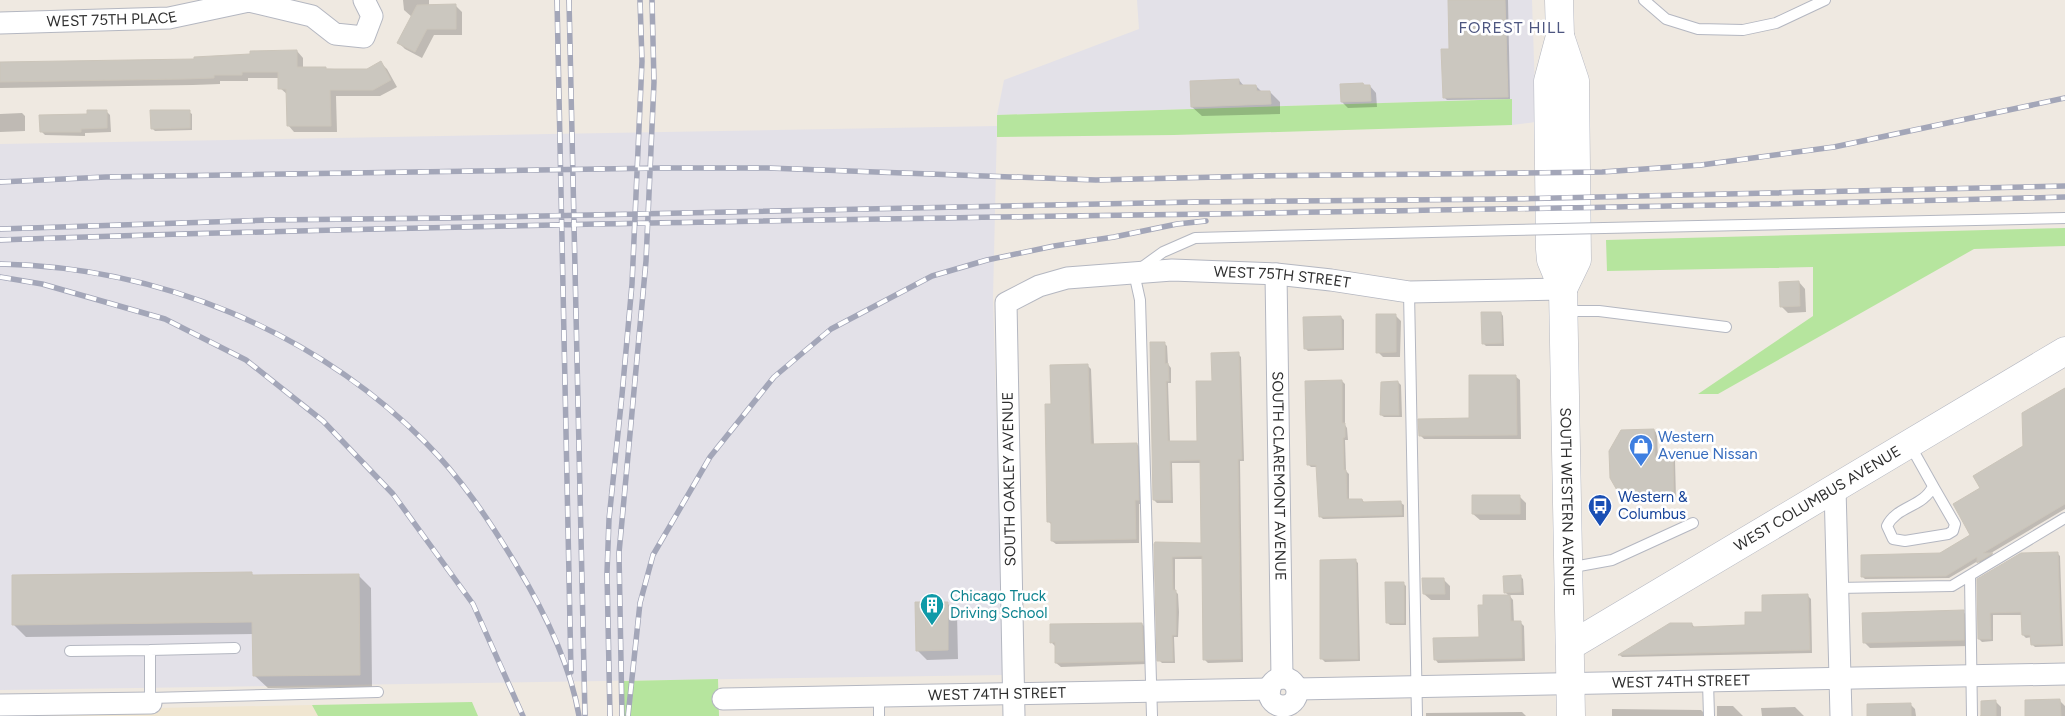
<svg xmlns="http://www.w3.org/2000/svg" width="2065" height="716" font-family="Figtree,sans-serif">
<style>
.industrial{fill:#e3e1e8}
.education{fill:#f0e6d1}
.green{fill:#b6e59e}
.shadow{fill:#0003}
.building{fill:#cbc7bf;stroke:#cbc5ba}
.lines{fill:none;stroke-linecap:round;stroke-linejoin:round}
.service-casing{stroke:#b4b7c1;stroke-width:12}
.minor-casing{stroke:#b4b7c1;stroke-width:23}
.secondary-casing{stroke:#b4b7c1;stroke-width:29}
.service{stroke:#fff;stroke-width:10}
.minor{stroke:#fff;stroke-width:21}
.secondary{stroke:#fff;stroke-width:28}
.rail-casing{stroke:#a3a6b8;stroke-width:5.5}
.rail{stroke:#fff;stroke-width:4;stroke-dasharray:11;stroke-linecap:butt}
.service-bridge-casing{stroke:#b4b7c1;stroke-width:12;stroke-linecap:butt}
.service-bridge{stroke:#fff;stroke-width:10}
.labels{text-anchor:middle;dominant-baseline:central;stroke-width:5;stroke-linejoin:round;paint-order:stroke}
.street-label{font-size:15px;fill:#2e2e2e;stroke:#fff}
.shop-label{font-size:15px;fill:#366cbe;stroke:#fff;text-anchor:start}
.transit-label{font-size:15px;fill:#164399;stroke:#fff;text-anchor:start}
.culture-label{font-size:15px;fill:#0d838f;stroke:#fff;text-anchor:start}
.neighbourhood-label{font-size:16px;letter-spacing:1px;fill:#4d5680;stroke:#fff}
</style>
<rect width="100%" height="100%" fill="#efe9e1"/>
<path class="industrial" d="M1137,0H1532L1536,122L1512,125L1511,99L997,115L1004,80L1139,29Z
M997,126L993,298L1004,675L0,690V144Z"/>
<path class="education" d="M312,705L318,716H8V711Z"/>
<path class="green" d="M1512,99V125L1174,135L997,137V115Z
M2065,228V246L1974,249L1718,394H1698L1813,316V267L1607,271L1606,240Z
M718,679L719,716H621L623,681Z
M472,702L478,716H318L312,705Z"/>
<path class="shadow" d="M403,0H429V6L455,5L462,12V35H434L422,58L405,49L399,43L412,17L404,10Z
M1449,0H1508L1510,99L1447,100L1444,97L1450,50Z
M297,51L303,58V68L367,70L381,63L387,69L397,87L380,96H336L337,132H294L288,125V95L280,88V78H248V81H220V84L193,85L0,88V63L195,60Z
M1239,80L1244,86H1256L1262,92H1270L1280,102V114L1202,116L1192,107Z
M1365,86H1370L1376,93L1377,107L1348,108L1342,102Z
M106,111L110,115L111,132L85,133V136L45,135L41,131L88,115Z
M189,112L192,114V130L155,131L152,128Z
M22,113L25,116V131L0,132V114Z
M1799,282L1805,289L1806,312L1788,313L1781,306Z
M1501,313L1503,316L1504,346H1486L1483,343Z
M1396,316L1401,321L1400,357H1383L1378,352Z
M1341,317L1344,320V350L1308,351L1305,348Z
M1164,343L1167,346L1168,364L1171,368V383H1168L1170,443L1198,442L1214,382L1238,354L1241,357L1244,461H1240L1243,662L1208,663L1205,660L1203,559H1175V591L1178,594L1179,612L1178,637H1174L1175,663H1162L1159,660L1155,544H1202L1201,463H1172L1173,503H1157L1154,500Z
M1087,365L1091,369L1094,445L1137,444L1140,448L1142,504H1139V543L1056,544L1052,541V525L1048,521L1052,405Z
M1515,376L1520,380L1521,439H1424L1420,435L1470,419Z
M1342,381L1345,384V425L1347,428L1348,440H1345L1346,471L1349,474V500H1362L1365,503H1401L1404,505V517L1323,519L1320,516L1317,467H1311L1308,464Z
M1398,382L1401,385L1402,417H1384L1381,415Z
M2065,390V509L1991,553L1995,557L1981,565L1978,561L1949,578L1865,579L1862,576L1940,554L1972,535L1982,489L2024,447Z
M1654,430L1657,433L1658,458L1672,457L1675,460L1676,500L1626,501L1623,498Z
M1519,496L1526,503V520H1480L1473,514Z
M2057,553L2060,556L2063,646L2035,647L2032,644V637L2026,638L2023,635L2022,615H1993V641L1982,642L1979,639V579Z
M1355,560L1358,563L1360,661L1325,662L1322,659Z
M252,574L254,576L358,575L371,588L372,687L268,688L255,676L254,634L26,637L14,625Z
M1520,576L1523,579L1524,595H1509L1513,600L1514,623H1521L1524,626L1525,661L1438,663L1435,659L1480,638L1509,596L1505,592Z
M1443,579L1450,586V600H1431L1424,594Z
M1403,583L1406,586V625H1390L1387,622Z
M1808,596L1811,599L1812,653L1622,657L1620,655L1670,624H1692L1695,628L1747,627L1763,613Z
M947,603L957,613L958,659L927,660L917,650Z
M1963,612L1970,618V646L1870,648L1864,642Z
M1142,624L1146,628L1147,664L1061,667L1056,663V647L1051,642Z
M2060,701L2065,706V716H2026Z
M1996,702L2001,707V716H1980Z
M1910,704L1915,709L1916,716H1878Z
M1717,706H1733L1743,716H1717Z
M1795,707L1804,716H1762L1761,708Z
M1612,709L1701,710L1707,716H1612Z
M1522,712L1526,716H1426V713Z"/>
<path class="building" d="M1448,0H1505L1508,97L1443,98L1441,49H1449Z
M456,4V29H427L415,52L397,43L417,5Z
M297,50V67H326V69H367L381,61L391,80L373,90H330L331,126H287L286,89H278V72H242V75H214V78L186,79L0,82V62L194,59V57L250,54V51Z
M1239,79V85H1256L1257,91H1270L1271,104L1191,107L1190,81Z
M1363,83L1364,85H1370L1371,101L1341,102L1340,84Z
M87,110H107V128L81,129V132H40L39,115L87,114Z
M150,110H190V128L151,129Z
M1799,281L1800,306L1780,307L1779,282Z
M1481,312H1501L1502,343L1482,344Z
M1376,314H1396V352L1376,353Z
M1341,316L1342,348L1304,349L1303,317Z
M1150,342H1165V364L1168,363L1169,381H1166L1168,441H1197L1196,381H1212L1211,353L1239,352L1242,459H1238L1241,659L1203,660L1202,556L1172,557L1173,590H1176V635H1172L1173,661H1157L1154,544L1155,542L1201,543L1200,460L1170,461L1171,500H1153Z
M1088,364L1091,444L1137,443L1139,500H1135L1136,539L1051,541V522H1047L1045,404H1051L1050,365Z
M1469,375H1516L1517,435L1419,436L1418,419L1469,418Z
M1342,380V423H1345V437L1343,438L1344,470H1346L1347,499H1362L1363,502L1401,501L1402,515L1319,517L1316,465H1307L1305,381Z
M1398,381L1399,415H1380L1381,382Z
M2065,388V504L1983,553H1993L1977,563V557L1946,576L1861,577V555L1940,553L1970,535L1953,504L1980,488L1973,476L2023,446L2022,413Z
M1654,429L1655,457L1673,456L1674,497L1622,499L1610,478L1609,451L1621,430Z
M1472,495H1520V514H1472Z
M2058,552L2061,644L2031,645L2030,635H2022L2021,612L1990,613L1991,639H1978L1977,579L2021,553Z
M1356,559L1358,659H1320V560Z
M252,572V575L359,574L360,675L253,676L252,622L12,625V575Z
M1521,575V592L1504,593L1503,576Z
M1422,578H1444L1445,594H1423Z
M1385,582H1404V623H1386Z
M1808,594L1810,650L1618,655L1670,623H1692V627L1745,625V612H1762V595Z
M1483,595H1510L1511,621H1521L1522,658L1434,660L1433,638L1479,637L1478,605H1483Z
M915,602H948V650L916,651Z
M1964,610V640L1863,643L1862,613Z
M1142,623L1144,661L1055,663V642L1050,643V624Z
M2060,699L2061,716H2025V700Z
M1996,700V716H1981V701Z
M1911,703V716H1867V704Z"/>
<g class="lines">
<g class="service-casing">
<path id="service" d="M1644,0L1666,19L1698,29L1743,30L1776,23L1825,0
M1604,228L2065,218
M1409,292L1417,716
M1565,311H1599L1726,327
M1910,445L1933,486C1924,507 1896,506 1887,526L1893,539L1905,541L1948,534L1953,531L1955,524L1933,486
M1568,568L1612,560L1693,523
M1970,576L1972,716
M1837,588L1952,586L2065,518
M235,648L150,650V698L378,692
M70,651L150,650
M1708,682L1709,716
M879,696V716
M1152,716L1140,300L1134,273L1163,252L1195,238L1513,230"/>
</g>
<g class="minor-casing">
<g id="minor">
<path id="s1" d="M0,23L169,18L249,1L312,16L335,34L364,37L372,16L364,0"/>
<path id="s2" d="M1276,274L1282,678"/>
<path d="M1835,488L1841,716"/>
<circle cx="1283" cy="692" r="14"/>
<path id="s3" d="M1297,689L2065,674"/>
<path id="s4" d="M723,699L1270,689"/>
<path d="M0,705L151,703"/>
<path id="s5" d="M1014,716L1006,303L1039,286L1067,278L1172,270L1276,274L1331,280L1409,292L1563,289"/>
</g>
</g>
<g class="secondary-casing">
<g id="secondary">
<path id="s6" d="M1559,0L1560,36L1548,81L1550,249L1551,260L1563,289L1571,716"/>
<path d="M1560,36L1575,81L1577,260L1563,289"/>
<path id="s7" d="M1570,646L2065,351"/>
</g>
</g>
<use href="#service" class="service"/>
<use href="#minor" class="minor"/>
<use href="#secondary" class="secondary"/>
<g class="rail-casing">
<path id="rail" d="M557,0L571,672
M569,0L585,716
M0,182L106,177L661,168H768L1096,180L1259,176L1602,172L1701,165L1834,147L2065,98
M0,229L270,220L449,218L1194,202L1512,199L2065,186
M0,240C688,216 1377,216 2065,197
M0,264C158,267 313,330 425,442C461,478 489,520 515,563C543,609 570,662 579,716
M0,277L42,284L165,319L246,360L323,421L393,494L473,604L523,716
M610,716L607,573L609,519L622,395L632,284L642,61L640,0
M622,716L619,553L646,261L654,82L652,0
M628,716L640,603L653,555L710,457L774,377L831,329L932,276L987,260L1054,246L1114,237L1177,224L1206,221"/>
</g>
<use href="#rail" class="rail"/>
<g class="service-bridge-casing">
<path id="service-bridge" d="M1513,230L1604,228"/>
</g>
<use href="#service-bridge" class="service-bridge"/>
</g>
<defs>
<g id="shop-pin" transform="scale(1.25)"><path d="M0 17L-7.5 6A9.5 9.5 0 1 1 7.5 6Z" fill="#3f7fe0" stroke="#fff"/><path d="M-5-2.5h2.3a2.7 3.5 0 0 1 5.4 0H5L5.5 6h-11ZM-1.5-2.5h3a1.5 2.3 0 0 0-3 0Z" fill="#fff"/></g>
<g id="bus-pin" transform="scale(1.25)"><path d="M0 17L-7.5 6A9.5 9.5 0 1 1 7.5 6Z" fill="#1a4fb4" stroke="#fff"/><path d="M-5-6H5V4H4V6H2V4H-2V6H-4V4H-5ZM-3.5-4V0h7V-4ZM-3.5 1.2v1.5H-2V1.2ZM2 1.2v1.5H3.5V1.2Z" fill="#fff"/></g>
<g id="building-pin" transform="scale(1.25)"><path d="M0 17L-7.5 6A9.5 9.5 0 1 1 7.5 6Z" fill="#0f9aa8" stroke="#fff"/><path d="M-4-6H4V6H1V3H-1V6H-4ZM-2.5-4.3h1.7v1.8h-1.7ZM.8-4.3h1.7v1.8H.8ZM-2.5-1h1.7V.8h-1.7ZM.8-1h1.7V.8H.8Z" fill="#fff"/></g>
</defs>
<g fill-rule="evenodd">
<use href="#shop-pin" x="1641" y="446"/>
<use href="#bus-pin" x="1600" y="506"/>
<use href="#building-pin" x="932" y="605"/>
</g>
<g class="labels">
<g class="street-label">
<text stroke="none"><textPath href="#s1" startOffset="112">WEST 75TH PLACE</textPath></text>
<text stroke="none"><textPath href="#s5" startOffset="695">WEST 75TH STREET</textPath></text>
<text stroke="none"><textPath href="#s2" startOffset="202">SOUTH CLAREMONT AVENUE</textPath></text>
<text transform="translate(1009 479) rotate(-91)">SOUTH OAKLEY AVENUE</text>
<text stroke="none"><textPath href="#s7" startOffset="288">WEST COLUMBUS AVENUE</textPath></text>
<text stroke="none"><textPath href="#s6" startOffset="506">SOUTH WESTERN AVENUE</textPath></text>
<text stroke="none"><textPath href="#s3" startOffset="384">WEST 74TH STREET</textPath></text>
<text stroke="none"><textPath href="#s4" startOffset="274">WEST 74TH STREET</textPath></text>
</g>
<g class="shop-label">
<text x="1658" y="437">Western<tspan x="1658" dy="17">Avenue Nissan</tspan></text>
</g>
<g class="transit-label">
<text x="1618" y="497">Western &amp;<tspan x="1618" dy="17">Columbus</tspan></text>
</g>
<g class="culture-label">
<text x="950" y="596">Chicago Truck<tspan x="950" dy="17">Driving School</tspan></text>
</g>
<g class="neighbourhood-label">
<text x="1512" y="27">FOREST HILL</text>
</g>
</g>
</svg>
